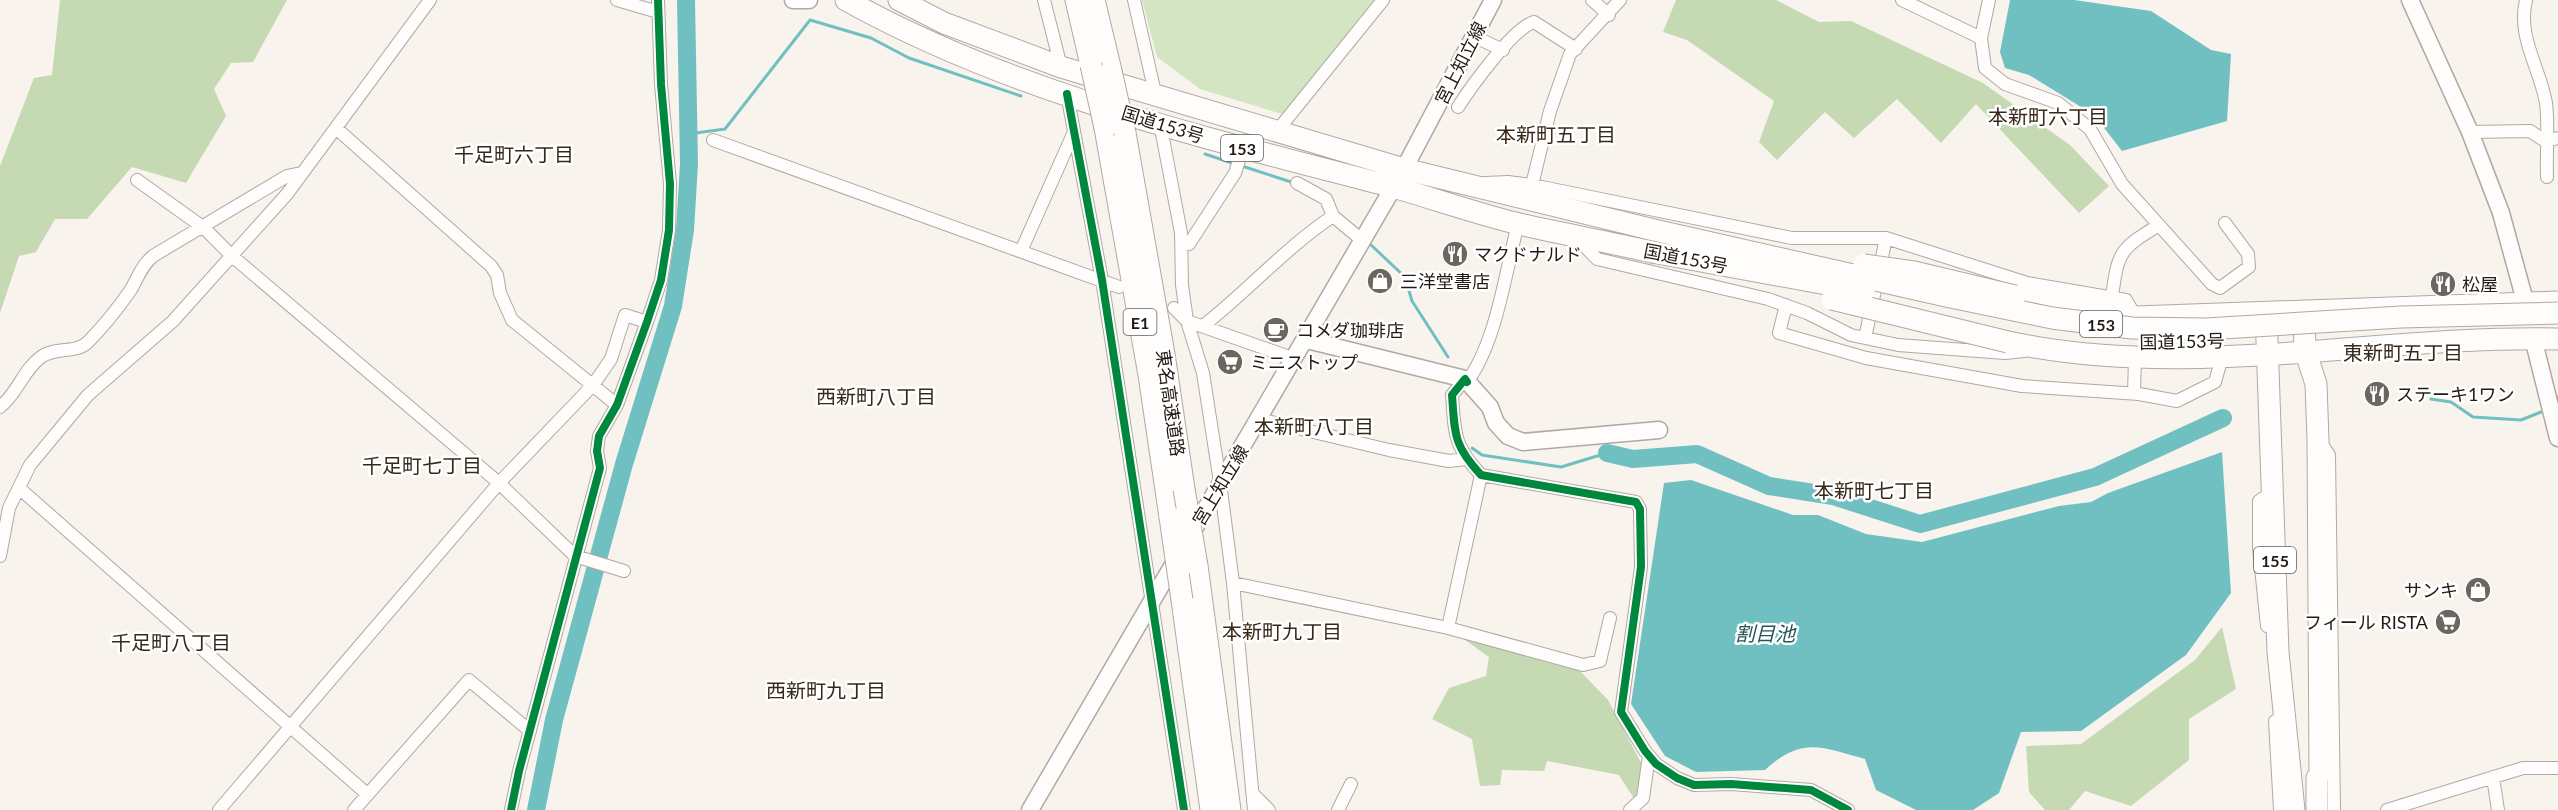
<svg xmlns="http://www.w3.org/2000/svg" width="2558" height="810" font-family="Lato,'Noto Sans JP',sans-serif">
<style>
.green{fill:#d4e5c4}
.forest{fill:#c5dab3}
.water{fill:#70c0c2}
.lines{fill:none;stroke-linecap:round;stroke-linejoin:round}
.stream{stroke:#70c0c2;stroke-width:3}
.river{stroke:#70c0c2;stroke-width:18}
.street-casing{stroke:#b0a9a3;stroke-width:14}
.secondary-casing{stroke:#b0a9a3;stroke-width:19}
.highway-casing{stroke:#b0a9a3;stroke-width:23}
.street{stroke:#fefdfc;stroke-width:12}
.secondary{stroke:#fefdfc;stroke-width:16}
.highway{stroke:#fefdfc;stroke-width:21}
.highway-bridge-casing{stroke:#b0a9a3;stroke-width:23;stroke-linecap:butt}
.highway-bridge{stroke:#fefdfc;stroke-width:21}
.cycleway-casing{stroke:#fff;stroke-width:11}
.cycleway{stroke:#00873e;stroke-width:8}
.labels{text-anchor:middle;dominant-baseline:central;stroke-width:5;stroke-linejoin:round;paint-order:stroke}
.shield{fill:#fff;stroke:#645f5a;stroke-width:1.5}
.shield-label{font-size:16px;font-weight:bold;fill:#221a14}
.street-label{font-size:18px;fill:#221a14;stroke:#fff}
.poi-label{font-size:18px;fill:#221a14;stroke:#fff;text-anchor:start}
.neighbourhood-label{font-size:20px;fill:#38281a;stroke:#fff}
.water-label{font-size:20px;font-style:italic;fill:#245457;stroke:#fff}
</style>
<rect width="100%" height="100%" fill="#f9f3ed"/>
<path class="green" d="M1142,0H1376L1285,115L1200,89L1157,57Z"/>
<path class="forest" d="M60,0H287L253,62L231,63L214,89L226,116L186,183L132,167L87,219H55L36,252L19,256L0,313V166L34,78L52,75Z
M1676,0H1776L1819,22L1851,21L1983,83L2070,145L2109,186L2079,213L1976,104L1941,143L1897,99L1854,138L1825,112L1777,160L1759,142L1774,101L1687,40L1663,32Z
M2222,627L2236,689L2189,719V760L2131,806L2085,791L2069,810H2045L2029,792L2026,746L2081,744L2195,660Z
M1461,637L1579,670L1608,700L1647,774L1635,800L1619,775L1547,761L1544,771L1502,770L1500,785L1480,786L1472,739L1432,719L1449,688L1486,676L1489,657Z"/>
<path class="water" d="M2010,0H2074L2151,11L2211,50L2231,54L2227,121L2122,151L2094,115L2029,75L2005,68L2000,52Z
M2222,452L2231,593L2186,655L2081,731L2021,732L1999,793L1973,810H1916L1876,790L1865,759C1822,747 1802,736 1765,770L1696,772L1665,756L1631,704L1664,483L1691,480L1793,515H1818L1866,534L1922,542L2059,506L2091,502L2108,493Z"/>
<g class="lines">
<path class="stream" d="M688,134L725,129L810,20L871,38L909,58L1021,96
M1205,154L1235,164
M1242,166L1291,182
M1370,244L1405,277L1412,301L1448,357
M2557,397H2558
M2431,399L2451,402L2473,417L2521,420L2541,412
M2223,418L2229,417
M1472,448L1482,455L1561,467L1607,453"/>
<path class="river" d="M1607,453L1633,459L1697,454L1769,486L1833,496L1920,524L2095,477L2223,418
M536,810L554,720L624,464L673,306L685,230L689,164L686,0"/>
<g class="street-casing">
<path id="street" d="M617,0L658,12
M1044,0L1061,67
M1134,0L1155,93
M1592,0L1609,15
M1902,0L1981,38
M1989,0L1981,38L1985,68L2005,84L2058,103L2090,129L2122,184L2212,284L2220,288L2249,267L2248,254L2225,223
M2526,0C2517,37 2540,68 2546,103C2549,127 2546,154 2547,177
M1475,37L1503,50
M1067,94L1102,280L1184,810
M1458,107C1471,87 1513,28 1534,22L1576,49
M1160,123L1181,233L1182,285L1187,321L1203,373L1220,482L1233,583L1254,810
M337,129L491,266L497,275L500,293L512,320L617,405
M1277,131L1383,0
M2470,132L2530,131L2545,141
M713,140L1119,287
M2545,141L2558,138
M137,180L204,228L232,256L499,483L575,556L624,571
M1297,183L1326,199L1333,216L1363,241
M1485,183L1508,182L1532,185L1792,238H1886L2027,283L2126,300L2136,317
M1532,185L1550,111L1570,54L1620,0
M1576,237L1597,259L1768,299L1807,313L1851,335L1898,345L2005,353L2024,351
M1182,245L1189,244L1235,173L1243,148
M1021,251L1073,134
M2112,297C2118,251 2120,249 2159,225
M1786,305L1779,333L1866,358L2022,386L2139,394L2177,401L2215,382L2222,357
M1174,308L1187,321L1295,359
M1203,326C1248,291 1285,248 1333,216
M1865,338L1886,238
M1465,379L1452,395C1455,434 1453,445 1481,475L1636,502L1640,509L1641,567L1621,712L1645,751L1656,764L1677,778L1694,785L1731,784L1811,790L1848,810
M1467,382C1497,341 1505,273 1518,224
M2134,394L2135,358
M0,407C18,393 23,370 41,357C56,346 76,354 88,342C103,327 118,308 130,291C138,278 141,266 153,256L287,176L301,173
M1259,419L1389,450L1449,461L1466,459
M2321,443L2329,455L2334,810
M19,488L367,794
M0,556L9,508L30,465L88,395L173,321L287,194L430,0
M1233,583L1448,628L1583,665L1600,661L1610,618
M2267,626L2259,548V501L2268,495L2271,487
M1448,628L1481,475
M2275,721L2280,810
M2493,777L2498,810
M1253,794L1269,810
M219,810L499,483L593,385L611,359L625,315L647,322
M354,810L469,680L530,731
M511,810L519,771L600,468L597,451L599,436L617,405L647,322L661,280L669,230L670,184L661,84L658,0
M1338,810L1351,784
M1630,810L1643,798L1649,756
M2387,810L2523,768H2558"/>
</g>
<g class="secondary-casing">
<path id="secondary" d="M793,0H809
M2410,0L2470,132L2501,213L2525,301
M2533,338L2558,438
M1307,340L1465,379L1490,407L1496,423L1508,436L1523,442L1659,430
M1030,810L1404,169L1493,0"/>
</g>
<g class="highway-casing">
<path id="highway" d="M846,0C1015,94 1207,138 1393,187C1435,199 1477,214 1519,224C1563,234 1608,242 1652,252
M899,0L944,23L1061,67L1404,169L1654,230
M1076,0L1091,65
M1094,0L1111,71
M1105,128L1149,375L1170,517
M1125,133L1164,354L1184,489
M2015,296L2136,317L2558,302
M2304,311L2305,350L2316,384L2318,440L2320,773L2317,778V810
M2266,313L2278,652L2294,810
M2008,342C2190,381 2375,335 2558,339
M1197,566L1230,810
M1182,600L1211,810"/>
</g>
<use href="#street" class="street"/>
<use href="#secondary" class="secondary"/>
<use href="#highway" class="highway"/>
<g class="highway-bridge-casing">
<path id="highway-bridge" d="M1091,65L1105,128
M1111,71L1125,133
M1654,230L1946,296L2052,318L2132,328L2206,329L2401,317L2558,313
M1652,252L1864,291
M1864,265L1914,272L2015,296
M1832,299L2008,342
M1184,489L1197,566
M1170,517L1182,600"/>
</g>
<use href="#highway-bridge" class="highway-bridge"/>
<g class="cycleway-casing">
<path id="cycleway" d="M1067,94L1102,280L1184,810
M1467,382L1465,379L1452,395C1455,434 1453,445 1481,475L1636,502L1640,509L1641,567L1621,712L1645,751L1656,764L1677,778L1694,785L1731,784L1811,790L1848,810
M511,810L519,771L600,468L597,451L599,436L617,405L647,322L661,280L669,230L670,184L661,84L658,0"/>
</g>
<use href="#cycleway" class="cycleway"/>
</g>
<defs>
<g id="restaurant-disc" transform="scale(1.35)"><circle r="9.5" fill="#6d6660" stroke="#fff"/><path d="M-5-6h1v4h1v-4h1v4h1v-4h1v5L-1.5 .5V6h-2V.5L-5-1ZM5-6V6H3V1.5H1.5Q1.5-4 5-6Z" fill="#fff"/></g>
<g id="shop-disc" transform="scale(1.35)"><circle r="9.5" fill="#6d6660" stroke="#fff"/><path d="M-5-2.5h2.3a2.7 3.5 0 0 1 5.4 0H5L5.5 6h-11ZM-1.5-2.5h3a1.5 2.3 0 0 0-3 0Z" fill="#fff"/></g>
<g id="cafe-disc" transform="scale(1.35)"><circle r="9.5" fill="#6d6660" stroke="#fff"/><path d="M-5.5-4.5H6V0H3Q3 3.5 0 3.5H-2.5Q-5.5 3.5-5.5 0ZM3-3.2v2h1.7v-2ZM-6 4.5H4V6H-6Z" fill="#fff"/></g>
<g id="supermarket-disc" transform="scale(1.35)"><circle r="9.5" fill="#6d6660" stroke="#fff"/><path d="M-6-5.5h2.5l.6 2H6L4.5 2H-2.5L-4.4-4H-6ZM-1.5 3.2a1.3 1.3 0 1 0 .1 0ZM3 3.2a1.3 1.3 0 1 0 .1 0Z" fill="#fff"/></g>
</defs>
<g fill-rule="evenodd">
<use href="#restaurant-disc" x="1455" y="254"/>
<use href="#shop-disc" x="1380" y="281"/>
<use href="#restaurant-disc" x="2443" y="284"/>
<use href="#cafe-disc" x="1276" y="330"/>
<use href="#supermarket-disc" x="1230" y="362"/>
<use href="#restaurant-disc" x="2377" y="394"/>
<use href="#shop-disc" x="2478" y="590"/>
<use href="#supermarket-disc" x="2448" y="622"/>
</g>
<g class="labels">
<g class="shield">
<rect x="1221" y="135" width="42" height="26" rx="4.5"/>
<rect x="1123.5" y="309" width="33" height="26" rx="4.5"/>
<rect x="2080" y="311" width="42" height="26" rx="4.5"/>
<rect x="2254" y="547" width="42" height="26" rx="4.5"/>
</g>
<g class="shield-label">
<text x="1242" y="148">153</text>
<text x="1140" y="322">E1</text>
<text x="2101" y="324">153</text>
<text x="2275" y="560">155</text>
</g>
<g class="street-label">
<text transform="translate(1460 63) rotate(-63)">宮上知立線</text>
<text transform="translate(1163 124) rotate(17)">国道153号</text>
<text transform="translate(1686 258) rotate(11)">国道153号</text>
<text transform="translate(2182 341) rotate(-1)">国道153号</text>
<text transform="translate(1171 403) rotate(82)">東名高速道路</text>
<text transform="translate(1220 485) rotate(-59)">宮上知立線</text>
</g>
<g class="poi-label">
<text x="1474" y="254">マクドナルド</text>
<text x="1400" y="281">三洋堂書店</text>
<text x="2462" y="284">松屋</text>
<text x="1296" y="330">コメダ珈琲店</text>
<text x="1250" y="362">ミニストップ</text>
<text x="2396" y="394">ステーキ1ワン</text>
<text x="2458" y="590" text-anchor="end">サンキ</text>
<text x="2428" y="622" text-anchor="end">フィール RISTA</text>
</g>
<g class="neighbourhood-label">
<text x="2048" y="116">本新町六丁目</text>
<text x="1556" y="134">本新町五丁目</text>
<text x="514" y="154">千足町六丁目</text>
<text x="2403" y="352">東新町五丁目</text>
<text x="876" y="396">西新町八丁目</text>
<text x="1314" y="426">本新町八丁目</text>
<text x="422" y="465">千足町七丁目</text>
<text x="1874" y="490">本新町七丁目</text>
<text x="1282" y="631">本新町九丁目</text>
<text x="171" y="642">千足町八丁目</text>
<text x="826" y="690">西新町九丁目</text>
</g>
<g class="water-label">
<text x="1765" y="633">割目池</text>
</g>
</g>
</svg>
